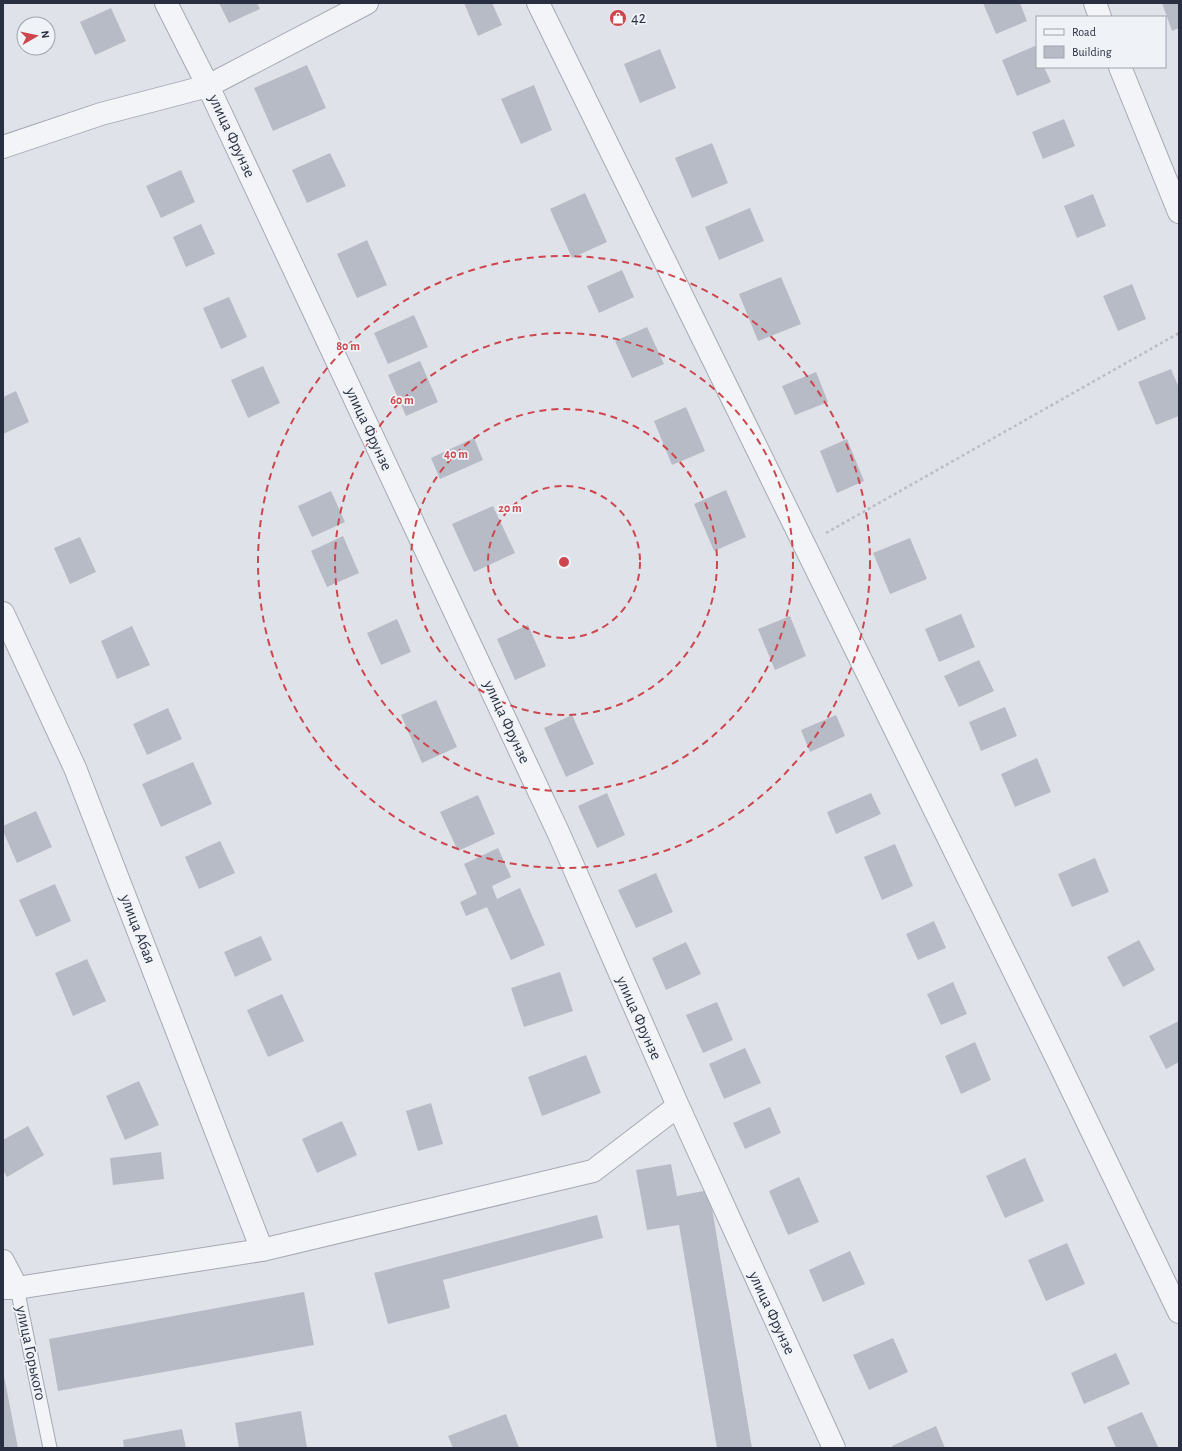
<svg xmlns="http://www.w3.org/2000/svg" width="1182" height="1451" font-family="'Alegreya Sans',sans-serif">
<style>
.building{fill:#b7bbc6}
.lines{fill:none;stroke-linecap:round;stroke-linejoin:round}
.service-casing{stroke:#a5a9b3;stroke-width:15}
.minor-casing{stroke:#a5a9b3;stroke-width:24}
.path{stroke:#babdc4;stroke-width:2.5;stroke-dasharray:3 3;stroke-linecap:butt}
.service{stroke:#f3f4f7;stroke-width:13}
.minor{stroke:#f3f4f7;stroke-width:22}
.ring{fill:none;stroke:#cd464d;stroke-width:2;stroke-dasharray:7 5}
.labels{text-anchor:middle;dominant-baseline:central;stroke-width:3.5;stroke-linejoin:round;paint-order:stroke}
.poi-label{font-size:16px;fill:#292f40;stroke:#eff2f6;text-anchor:start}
.street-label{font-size:16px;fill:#292f40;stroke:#eff2f6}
.centre{fill:#cd464d;stroke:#eff2f6;stroke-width:2}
.ring-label{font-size:12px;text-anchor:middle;font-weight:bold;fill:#cd464d;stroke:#eff2f6;stroke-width:3.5;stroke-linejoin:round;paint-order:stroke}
</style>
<rect width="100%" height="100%" fill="#e0e2e9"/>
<path class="building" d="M219,3H257L260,9L229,23Z
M464,3H492L502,25L478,36Z
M983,3H1020L1027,21L996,34Z
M1162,3H1179V28L1172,31Z
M111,8L126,41L95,55L80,22Z
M1035,46L1037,50V67H1044L1051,82L1017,96L1002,60Z
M660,49L676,88L640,103L624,64Z
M307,65L326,108L273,131L254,88Z
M534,85L552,130L521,144L501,99Z
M1064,119L1075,146L1043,159L1032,132Z
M712,143L728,183L692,198L675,158Z
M330,153L346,186L307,203L292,170Z
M181,170L195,202L161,218L146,186Z
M585,193L607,242L572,258L550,209Z
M1093,194L1106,226L1077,238L1064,206Z
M750,208L764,241L719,260L705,227Z
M201,224L215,254L186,267L173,237Z
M367,240L387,285L357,298L337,254Z
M622,270L634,297L599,313L587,286Z
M781,277L801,324L758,341L739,294Z
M1132,284L1146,319L1118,331L1103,296Z
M229,297L247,337L221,349L203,308Z
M414,315L428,347L388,364L374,333Z
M647,327L664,364L632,378L615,341Z
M420,361L438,402L406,416L388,375Z
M263,366L280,403L248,418L231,380Z
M1171,369L1179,388V416L1156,425L1138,382Z
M816,372L828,402L795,415L782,386Z
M16,391L29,422L3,434V397Z
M686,407L705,451L672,465L654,421Z
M474,438L483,460L440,479L431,458Z
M847,439L864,481L837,493L820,451Z
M726,490L746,537L714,551L694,504Z
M331,491L345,522L312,537L298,506Z
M493,506L515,553L474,572L452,524Z
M343,536L359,573L327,587L311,551Z
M80,537L96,572L70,584L54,548Z
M910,538L927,579L890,594L873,553Z
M961,614L975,647L939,662L925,629Z
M790,616L806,656L775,670L758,629Z
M397,619L411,652L381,665L367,633Z
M528,625L546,666L515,680L497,639Z
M132,626L150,665L117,679L101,641Z
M979,660L994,691L959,707L944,676Z
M436,700L457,747L422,763L401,715Z
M1005,707L1017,736L981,751L969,722Z
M168,708L182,739L147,755L133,724Z
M572,715L594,764L566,777L544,728Z
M836,715L845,736L810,752L801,730Z
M1037,758L1051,792L1015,807L1001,774Z
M193,762L212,804L161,827L142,784Z
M607,793L625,835L597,848L578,806Z
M871,793L881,814L836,834L827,812Z
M478,795L495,834L458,851L440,812Z
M36,811L52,847L17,863L3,831V826Z
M220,841L235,873L199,889L185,857Z
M895,844L913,886L882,900L864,857Z
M498,848L511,877L492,886L497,899L520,888L545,945L511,960L487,907L466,916L460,902L477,894L464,864Z
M1095,858L1109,892L1072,907L1058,874Z
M656,873L673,912L636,928L618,890Z
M55,884L71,921L36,937L19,900Z
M934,921L946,948L918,960L906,934Z
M261,936L272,960L235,977L224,952Z
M1139,940L1155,970L1123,987L1107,957Z
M686,942L701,974L666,990L652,958Z
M87,959L106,1001L73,1016L55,973Z
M560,972L573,1011L524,1027L511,988Z
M953,982L967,1014L941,1025L927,994Z
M282,994L304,1041L268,1057L247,1010Z
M717,1002L733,1040L703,1053L686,1015Z
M1179,1021V1062L1166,1069L1149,1036Z
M975,1042L991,1080L961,1094L945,1056Z
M745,1048L761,1083L724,1099L709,1064Z
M586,1055L601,1093L542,1116L528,1077Z
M139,1081L159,1125L125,1140L106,1096Z
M431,1103L443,1144L418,1151L406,1111Z
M770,1107L781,1133L745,1149L733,1123Z
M342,1121L357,1155L317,1173L302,1139Z
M28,1126L44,1155L7,1177L3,1170V1140Z
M161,1152L164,1179L113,1185L110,1158Z
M1025,1158L1044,1201L1005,1218L986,1176Z
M671,1164L677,1196L709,1190L752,1448H717L679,1225L647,1230L636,1170Z
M799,1177L819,1222L788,1235L769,1191Z
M597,1215L603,1238L443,1280L450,1308L388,1324L374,1273Z
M1067,1243L1085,1284L1046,1301L1028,1260Z
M850,1251L865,1284L823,1302L809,1270Z
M304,1292L314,1345L58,1391L49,1339Z
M893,1338L908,1372L869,1390L853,1355Z
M1116,1353L1130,1384L1084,1404L1071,1373Z
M3,1376H4L18,1448H3Z
M301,1411L307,1448H239L235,1423Z
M1142,1412L1158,1447L1116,1448L1107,1427Z
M506,1414L519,1448H453L448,1436Z
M936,1426L945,1448H892V1446Z
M182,1429L186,1448H124L123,1440Z"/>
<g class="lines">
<g class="service-casing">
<path id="service" d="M17,1288L50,1448"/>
</g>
<g class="minor-casing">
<path id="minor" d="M166,3L208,86L559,834L678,1106L834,1448
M538,3L1058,1061L1179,1312
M1095,3L1100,17
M1120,67L1179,212
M3,147L101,114L208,86L367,3
M3,613L75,768L262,1250
M3,1261L17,1288
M3,1288H17L262,1250L593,1171L678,1106"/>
</g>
<path class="path" d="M826,533L1179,333"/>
<use href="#service" class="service"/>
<use href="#minor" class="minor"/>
</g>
<g class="ring">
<circle cx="564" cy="562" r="76"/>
<circle cx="564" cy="562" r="153"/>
<circle cx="564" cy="562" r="229"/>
<circle cx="564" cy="562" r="306"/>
</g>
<defs>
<g id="shop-disc" transform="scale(0.9)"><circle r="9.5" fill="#cd464d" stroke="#eff2f6"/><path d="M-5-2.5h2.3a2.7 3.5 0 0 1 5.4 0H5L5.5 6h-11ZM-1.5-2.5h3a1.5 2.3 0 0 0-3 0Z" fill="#fff"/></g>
</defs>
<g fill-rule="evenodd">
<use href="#shop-disc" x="618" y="18"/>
</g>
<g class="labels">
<g class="poi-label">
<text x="631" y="18">42</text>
</g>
<g class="street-label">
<text transform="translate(232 136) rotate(65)">улица Фрунзе</text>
<text transform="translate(369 429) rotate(65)">улица Фрунзе</text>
<text transform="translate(507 722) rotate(65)">улица Фрунзе</text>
<text transform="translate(138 929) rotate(69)">улица Абая</text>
<text transform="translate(639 1018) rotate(66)">улица Фрунзе</text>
<text transform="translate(772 1313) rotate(65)">улица Фрунзе</text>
<text transform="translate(31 1353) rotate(78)">улица Горького</text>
</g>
</g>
<circle cx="564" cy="562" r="6" class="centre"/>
<g class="ring-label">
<text x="348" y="350">80 m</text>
<text x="402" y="404">60 m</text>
<text x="456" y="458">40 m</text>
<text x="510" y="512">20 m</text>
</g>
<rect width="1182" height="1451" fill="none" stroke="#292f40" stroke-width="8"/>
<rect x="1036" y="16" width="130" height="52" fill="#eff2f6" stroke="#a0a4ad"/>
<rect x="1044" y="29" width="20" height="6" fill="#f3f4f7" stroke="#a0a4ad"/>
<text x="1072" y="36" font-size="12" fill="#292f40">Road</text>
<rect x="1044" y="46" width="20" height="12" fill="#b7bbc6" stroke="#a0a4ad"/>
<text x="1072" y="56" font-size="12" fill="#292f40">Building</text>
<g transform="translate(36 36) rotate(81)"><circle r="19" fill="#eff2f6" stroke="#a0a4ad"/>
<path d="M0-3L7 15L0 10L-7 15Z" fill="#cd464d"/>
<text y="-6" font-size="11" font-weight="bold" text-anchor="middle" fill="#292f40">N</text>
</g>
</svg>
